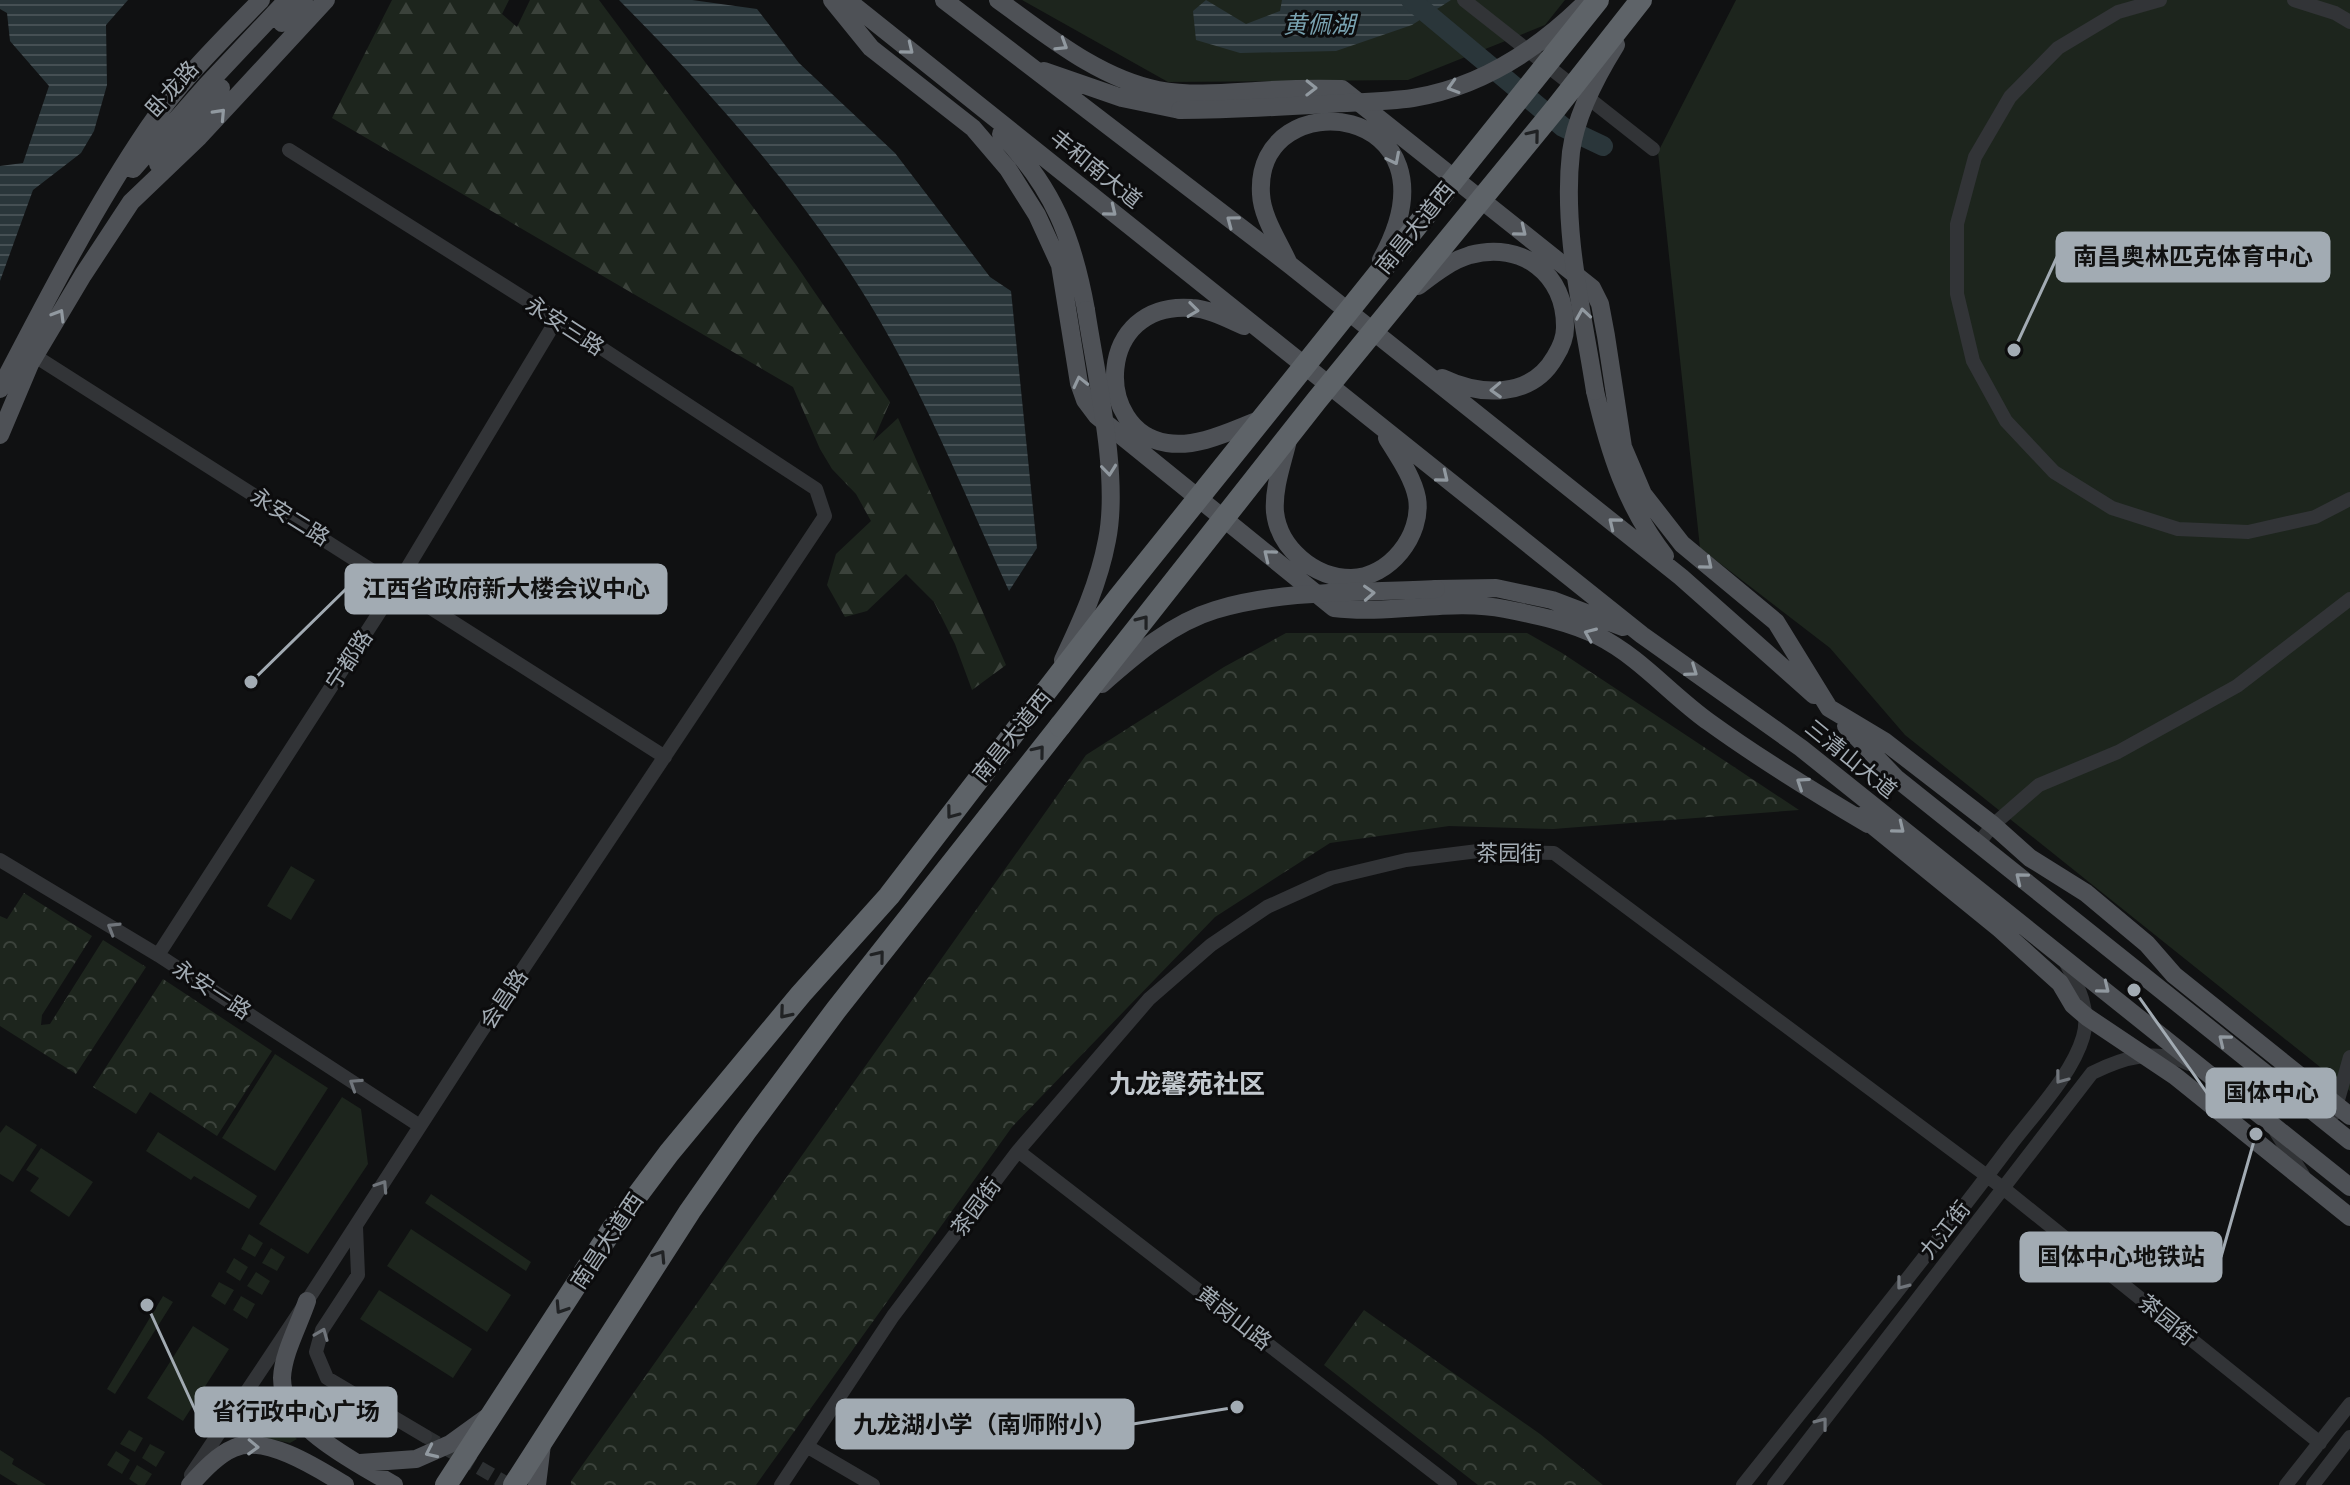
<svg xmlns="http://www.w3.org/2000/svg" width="2350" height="1485" font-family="'Work Sans','Noto Sans SC',sans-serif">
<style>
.green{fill:#1d251d}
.forest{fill:url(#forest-firs)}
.park{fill:url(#park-crowns)}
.water{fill:url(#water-rules)}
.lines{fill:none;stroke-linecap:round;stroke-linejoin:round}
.river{stroke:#2a363a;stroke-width:20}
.minor-tunnel{stroke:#2d3032;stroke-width:14;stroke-dasharray:14 7;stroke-linecap:butt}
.minor{stroke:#323437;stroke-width:14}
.major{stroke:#4e5156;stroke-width:18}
.highway{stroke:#5e6368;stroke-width:22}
.major-bridge{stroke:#4e5156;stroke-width:18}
.highway-bridge{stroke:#5e6368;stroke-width:22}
.oneway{stroke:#9199a0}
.oneway2{stroke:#202224}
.oneway3{stroke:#70757b}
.labels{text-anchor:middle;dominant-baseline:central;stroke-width:6;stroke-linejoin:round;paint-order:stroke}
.street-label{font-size:22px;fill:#a2abb3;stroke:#0c0c0d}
.water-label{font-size:24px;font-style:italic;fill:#78a1af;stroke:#0c0c0d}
.quarter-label{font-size:26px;font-weight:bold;fill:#c3c9cf;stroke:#0c0c0d}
.leader{fill:none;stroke:#a2abb3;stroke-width:3}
.callout-dot{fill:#a2abb3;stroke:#0c0c0d;stroke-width:3}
.callout{fill:#a2abb3;stroke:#a2abb3;stroke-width:3}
.callout-label{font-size:24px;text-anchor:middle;font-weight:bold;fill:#111}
</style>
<defs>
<pattern id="forest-firs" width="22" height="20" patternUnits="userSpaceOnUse" patternTransform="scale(2)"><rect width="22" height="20" fill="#1d251d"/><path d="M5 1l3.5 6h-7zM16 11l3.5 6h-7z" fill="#3b423b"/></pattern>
<pattern id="park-crowns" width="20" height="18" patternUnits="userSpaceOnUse" patternTransform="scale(2)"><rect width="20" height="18" fill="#1d251d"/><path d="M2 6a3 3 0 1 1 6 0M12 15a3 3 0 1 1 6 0" fill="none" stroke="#3b423b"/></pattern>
<pattern id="water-rules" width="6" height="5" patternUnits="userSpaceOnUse" patternTransform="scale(2)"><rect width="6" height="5" fill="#2a363a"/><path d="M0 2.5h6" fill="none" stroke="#465054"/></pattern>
</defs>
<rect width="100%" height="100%" fill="#101112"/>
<path class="green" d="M1022,0H1565L1545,25L1408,80L1168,82Z
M1736,0H2350V1091L1905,735L1830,648L1700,548L1658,152Z
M291,866L315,880L291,920L267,906Z
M275,1054L328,1088L275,1171L222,1138Z
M342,1097L361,1109L368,1164L308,1254L259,1224Z
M6,1125L37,1145L13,1182L0,1174V1133Z
M158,1132L257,1196L249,1209L194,1176L191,1180L146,1151Z
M41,1148L93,1182L69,1217L30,1191L39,1178L26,1170Z
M431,1194L531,1262L526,1271L425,1203Z
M411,1229L511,1295L487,1332L387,1266Z
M249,1234L263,1243L255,1257L241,1249Z
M271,1248L285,1257L277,1271L262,1263Z
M234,1258L248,1267L240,1281L226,1272Z
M256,1272L270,1281L262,1295L247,1286Z
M219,1282L234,1290L225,1305L211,1296Z
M379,1290L472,1349L453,1378L360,1319Z
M163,1296L173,1302L115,1394L107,1389Z
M241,1296L255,1304L247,1319L233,1310Z
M193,1326L229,1349L183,1421L147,1398Z
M264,1399L268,1401L277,1420L297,1439L290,1443L246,1434L244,1430Z
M129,1430L143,1438L135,1452L120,1444Z
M150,1444L165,1452L156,1467L142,1458Z
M0,1450L14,1459L12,1464L46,1485H18L0,1474Z
M116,1451L130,1460L122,1474L107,1465Z
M137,1465L152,1474L145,1485H138L129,1479Z"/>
<path class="forest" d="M392,0H509L502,14L517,27L530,0H599L796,265L890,402L873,441L898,418L1006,665L972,690L955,644L934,602L906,574L867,611L845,617L827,585L836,554L871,521L856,494L832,469L820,449L793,387L332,118Z"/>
<path class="park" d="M1286,633H1527L1562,653L1799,810L1553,829L1449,826L1330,843L1215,917L1012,1127L756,1485H571V1481L1086,755L1224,667Z
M24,893L92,936L42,1015L41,1025L50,1024L103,940L146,967L76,1074L0,1026V916L7,919Z
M163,979L272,1051L217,1136L150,1092L136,1114L93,1087Z
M1364,1310L1540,1434L1603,1485H1478L1324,1365Z"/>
<path class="water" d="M0,0H128L106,25L107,85L94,131L81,153L33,190L0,281V166L23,163L49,86L10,41L7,13L0,9Z
M619,0H692L757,9L799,63L895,153L990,277L1011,291L1037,548L1009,591C968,502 929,405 880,321C812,204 714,96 619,0Z
M1206,0L1246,24L1280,11L1282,0H1451L1412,25L1336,51L1240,53L1196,40L1193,11Z"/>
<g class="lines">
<path class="river" d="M1411,0L1563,127L1603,146"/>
<path class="minor-tunnel" d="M425,1436L509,1485"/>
<path class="minor" d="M1464,0L1653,149
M2160,0L2118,12L2058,48L2010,97L1975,157L1957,224V294L1973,361L2006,421L2054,472L2112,508L2178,529L2248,532L2315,517L2350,499
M2294,0L2335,13L2350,22
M35,356L665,757
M1978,844L1993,825L2039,785L2118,752L2237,686L2350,599
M0,860L158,955L420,1126
M158,955L397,585L557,319
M2334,1114L2350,1057
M2276,1132L2303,1175
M1018,1151L1450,1485
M356,1227L358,1275L322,1330L316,1352L327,1378L425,1436
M808,1447L873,1485
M191,1475L307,1301L481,1032L825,516L816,489L557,319L289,150
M781,1485L893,1316L1018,1151L1149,999L1211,945L1267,907L1331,878L1406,860L1478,851L1554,853L2003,1188L2320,1443
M1743,1485C1832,1373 1923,1262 2009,1147C2033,1115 2072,1075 2083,1037C2091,1010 2078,986 2066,963
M1774,1485L2092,1073C2124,1057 2156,1048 2189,1064
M2286,1485L2350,1404
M2313,1485L2350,1437"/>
<path class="major" d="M832,0L871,48L973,128L1008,169L1037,215L1060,265L1079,383L1085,400L1097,416L1334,608C1390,615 1454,598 1505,609C1536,615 1570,622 1598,636C1640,657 1671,695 1709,722C1760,759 1814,792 1868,824
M847,0L1642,635L1801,748L2350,1187
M944,0L1290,265L1681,577L1814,695
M998,0C1047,35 1098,78 1158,90C1190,96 1224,93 1256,91C1285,89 1313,88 1342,89L1592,288L1600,304L1606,336L1623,447L1643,494L1682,544L1776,622L1829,708L1884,741L1993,825L2030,858L2086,893L2147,944L2174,975L2350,1116
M282,23L304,0
M1044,71L1122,98L1180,110
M1001,134C1053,187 1073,238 1086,310
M158,164L221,88
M133,169L206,86L287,0
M1288,262C1279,242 1262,217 1261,194C1254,78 1469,102 1381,260
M1418,286C1434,274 1450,261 1470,255C1522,241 1566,274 1565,328C1565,337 1560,349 1555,357C1531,399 1480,396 1442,378
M1244,326C1228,319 1209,309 1192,308C1095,300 1093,432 1167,443C1199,448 1232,430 1262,419
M0,389C46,301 92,211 148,128C180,81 221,41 261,0
M1595,391C1609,451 1626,506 1665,556
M0,435L30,364L83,275L131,202L199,137L326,0
M1288,440C1283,462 1273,488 1275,512C1279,548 1314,578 1351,578C1389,578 1423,535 1417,498C1413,477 1398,456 1387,438
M1436,589L1496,588L1552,600L1623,627
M1846,726L1896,778L2350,1141
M1861,816L2000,929L2010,933
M2000,929L2060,983L2073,1005L2087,1017L2175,1076L2350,1217
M307,1301C299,1325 283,1353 282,1378C282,1428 357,1462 394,1485
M360,1463L416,1459L450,1444L486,1418
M190,1485C202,1472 217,1455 234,1448C265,1434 319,1469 345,1485
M537,1485L542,1444"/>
<path class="highway" d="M446,1485L613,1228L669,1153L801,994L889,896L1034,707
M514,1485L690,1211L746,1131L836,1010L1060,726"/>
<path class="major-bridge" d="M1180,110C1229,110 1278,107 1327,104C1356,102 1385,102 1413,98C1481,87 1540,48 1588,0
M1595,391C1583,313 1562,231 1571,152C1576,115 1596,77 1616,45
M1063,660C1081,622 1099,583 1107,540C1120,476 1096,376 1086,310
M1102,684C1135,655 1172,623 1215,610C1283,589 1366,593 1436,589"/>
<path class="highway-bridge" d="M1034,707L1119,597L1598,0
M1060,726L1317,400L1556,108L1641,0"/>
</g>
<defs><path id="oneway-chevron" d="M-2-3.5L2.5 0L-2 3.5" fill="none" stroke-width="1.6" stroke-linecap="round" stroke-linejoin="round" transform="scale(2)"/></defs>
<g class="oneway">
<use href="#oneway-chevron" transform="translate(1062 45) rotate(32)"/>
<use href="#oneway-chevron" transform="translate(908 49) rotate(39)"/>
<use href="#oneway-chevron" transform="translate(1453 87) rotate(163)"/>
<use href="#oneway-chevron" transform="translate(1311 88) rotate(1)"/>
<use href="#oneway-chevron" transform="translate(220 114) rotate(-47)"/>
<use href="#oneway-chevron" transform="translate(1394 159) rotate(63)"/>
<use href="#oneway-chevron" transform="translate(1111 211) rotate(39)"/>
<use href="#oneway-chevron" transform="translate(1232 221) rotate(-143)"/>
<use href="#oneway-chevron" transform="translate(1521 231) rotate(39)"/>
<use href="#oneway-chevron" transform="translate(1193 310) rotate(7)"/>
<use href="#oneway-chevron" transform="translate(1583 314) rotate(-99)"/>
<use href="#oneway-chevron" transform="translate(59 315) rotate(-59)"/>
<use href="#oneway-chevron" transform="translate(1080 382) rotate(-103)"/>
<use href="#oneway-chevron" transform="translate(1496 390) rotate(178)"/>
<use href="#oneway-chevron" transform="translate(1109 470) rotate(84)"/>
<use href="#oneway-chevron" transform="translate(1443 477) rotate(39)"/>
<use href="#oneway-chevron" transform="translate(1614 523) rotate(-141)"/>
<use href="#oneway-chevron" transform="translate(1269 555) rotate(-141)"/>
<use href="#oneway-chevron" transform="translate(1707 564) rotate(40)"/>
<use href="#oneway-chevron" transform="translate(1369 593) rotate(-3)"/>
<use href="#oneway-chevron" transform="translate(1590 634) rotate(-157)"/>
<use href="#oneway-chevron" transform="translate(1692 671) rotate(35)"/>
<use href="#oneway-chevron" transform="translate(1802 783) rotate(-146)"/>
<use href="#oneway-chevron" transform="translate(1899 828) rotate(39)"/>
<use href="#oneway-chevron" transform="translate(2021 878) rotate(-141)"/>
<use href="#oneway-chevron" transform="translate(2104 988) rotate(39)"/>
<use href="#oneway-chevron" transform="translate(2224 1040) rotate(-141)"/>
<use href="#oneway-chevron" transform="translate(253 1447) rotate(2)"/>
<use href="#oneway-chevron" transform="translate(431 1452) rotate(155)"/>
</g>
<g class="oneway2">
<use href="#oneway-chevron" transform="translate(1534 135) rotate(-51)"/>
<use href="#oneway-chevron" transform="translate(1143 621) rotate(-52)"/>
<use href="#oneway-chevron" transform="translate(1039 751) rotate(-51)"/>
<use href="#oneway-chevron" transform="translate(952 813) rotate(127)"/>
<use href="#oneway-chevron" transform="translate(879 956) rotate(-51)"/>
<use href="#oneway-chevron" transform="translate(785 1013) rotate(130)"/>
<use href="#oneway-chevron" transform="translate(660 1256) rotate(-57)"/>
<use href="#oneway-chevron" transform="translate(561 1308) rotate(123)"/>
</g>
<g class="oneway3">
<use href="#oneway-chevron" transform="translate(113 928) rotate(-149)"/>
<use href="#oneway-chevron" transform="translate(2061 1078) rotate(127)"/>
<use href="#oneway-chevron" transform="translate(355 1084) rotate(-147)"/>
<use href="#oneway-chevron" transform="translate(382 1186) rotate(-57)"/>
<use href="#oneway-chevron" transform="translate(1902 1284) rotate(128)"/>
<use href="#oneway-chevron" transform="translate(322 1334) rotate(-68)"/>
<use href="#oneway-chevron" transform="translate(1822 1423) rotate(-52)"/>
</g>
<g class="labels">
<g class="street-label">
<text transform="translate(172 89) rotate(-48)">卧龙路</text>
<text transform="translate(1096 169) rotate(39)">丰和南大道</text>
<text transform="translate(1415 228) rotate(-51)">南昌大道西</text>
<text transform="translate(565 326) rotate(33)">永安三路</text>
<text transform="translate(290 517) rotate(32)">永安二路</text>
<text transform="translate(349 660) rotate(-57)">宁都路</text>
<text transform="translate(1012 736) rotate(-51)">南昌大道西</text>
<text transform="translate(1851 759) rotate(39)">三清山大道</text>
<text x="1509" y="853">茶园街</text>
<text transform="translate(212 990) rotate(33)">永安一路</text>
<text transform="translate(504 999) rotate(-56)">会昌路</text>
<text transform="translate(976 1207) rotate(-53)">茶园街</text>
<text transform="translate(1945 1230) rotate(-52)">九江街</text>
<text transform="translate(607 1241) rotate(-56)">南昌大道西</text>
<text transform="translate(1234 1318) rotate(38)">黄岗山路</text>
<text transform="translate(2167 1320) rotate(39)">茶园街</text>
</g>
<g class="water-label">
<text x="1319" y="25">黄佩湖</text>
</g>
<g class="quarter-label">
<text x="1187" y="1084">九龙馨苑社区</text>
</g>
</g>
<path class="leader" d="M2014 350L2057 257M251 682L346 589M2134 990L2207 1093M2256 1134L2221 1257M147 1305L196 1412M1237 1407L1133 1424"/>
<g class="callout-dot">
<circle cx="2014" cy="350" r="8"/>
<circle cx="251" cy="682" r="8"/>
<circle cx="2134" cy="990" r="8"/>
<circle cx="2256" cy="1134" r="8"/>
<circle cx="147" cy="1305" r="8"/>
<circle cx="1237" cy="1407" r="8"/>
</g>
<g class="callout">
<rect x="2057" y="233" width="272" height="48" rx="8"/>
<rect x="346" y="565" width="320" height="48" rx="8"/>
<rect x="2207" y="1069" width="128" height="48" rx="8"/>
<rect x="2021" y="1233" width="200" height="48" rx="8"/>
<rect x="196" y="1388" width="200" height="48" rx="8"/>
<rect x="837" y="1400" width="296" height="48" rx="8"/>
</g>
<g class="callout-label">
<text x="2193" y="265">南昌奥林匹克体育中心</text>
<text x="506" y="597">江西省政府新大楼会议中心</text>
<text x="2271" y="1101">国体中心</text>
<text x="2121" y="1265">国体中心地铁站</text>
<text x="296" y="1420">省行政中心广场</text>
<text x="985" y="1433">九龙湖小学（南师附小）</text>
</g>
</svg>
